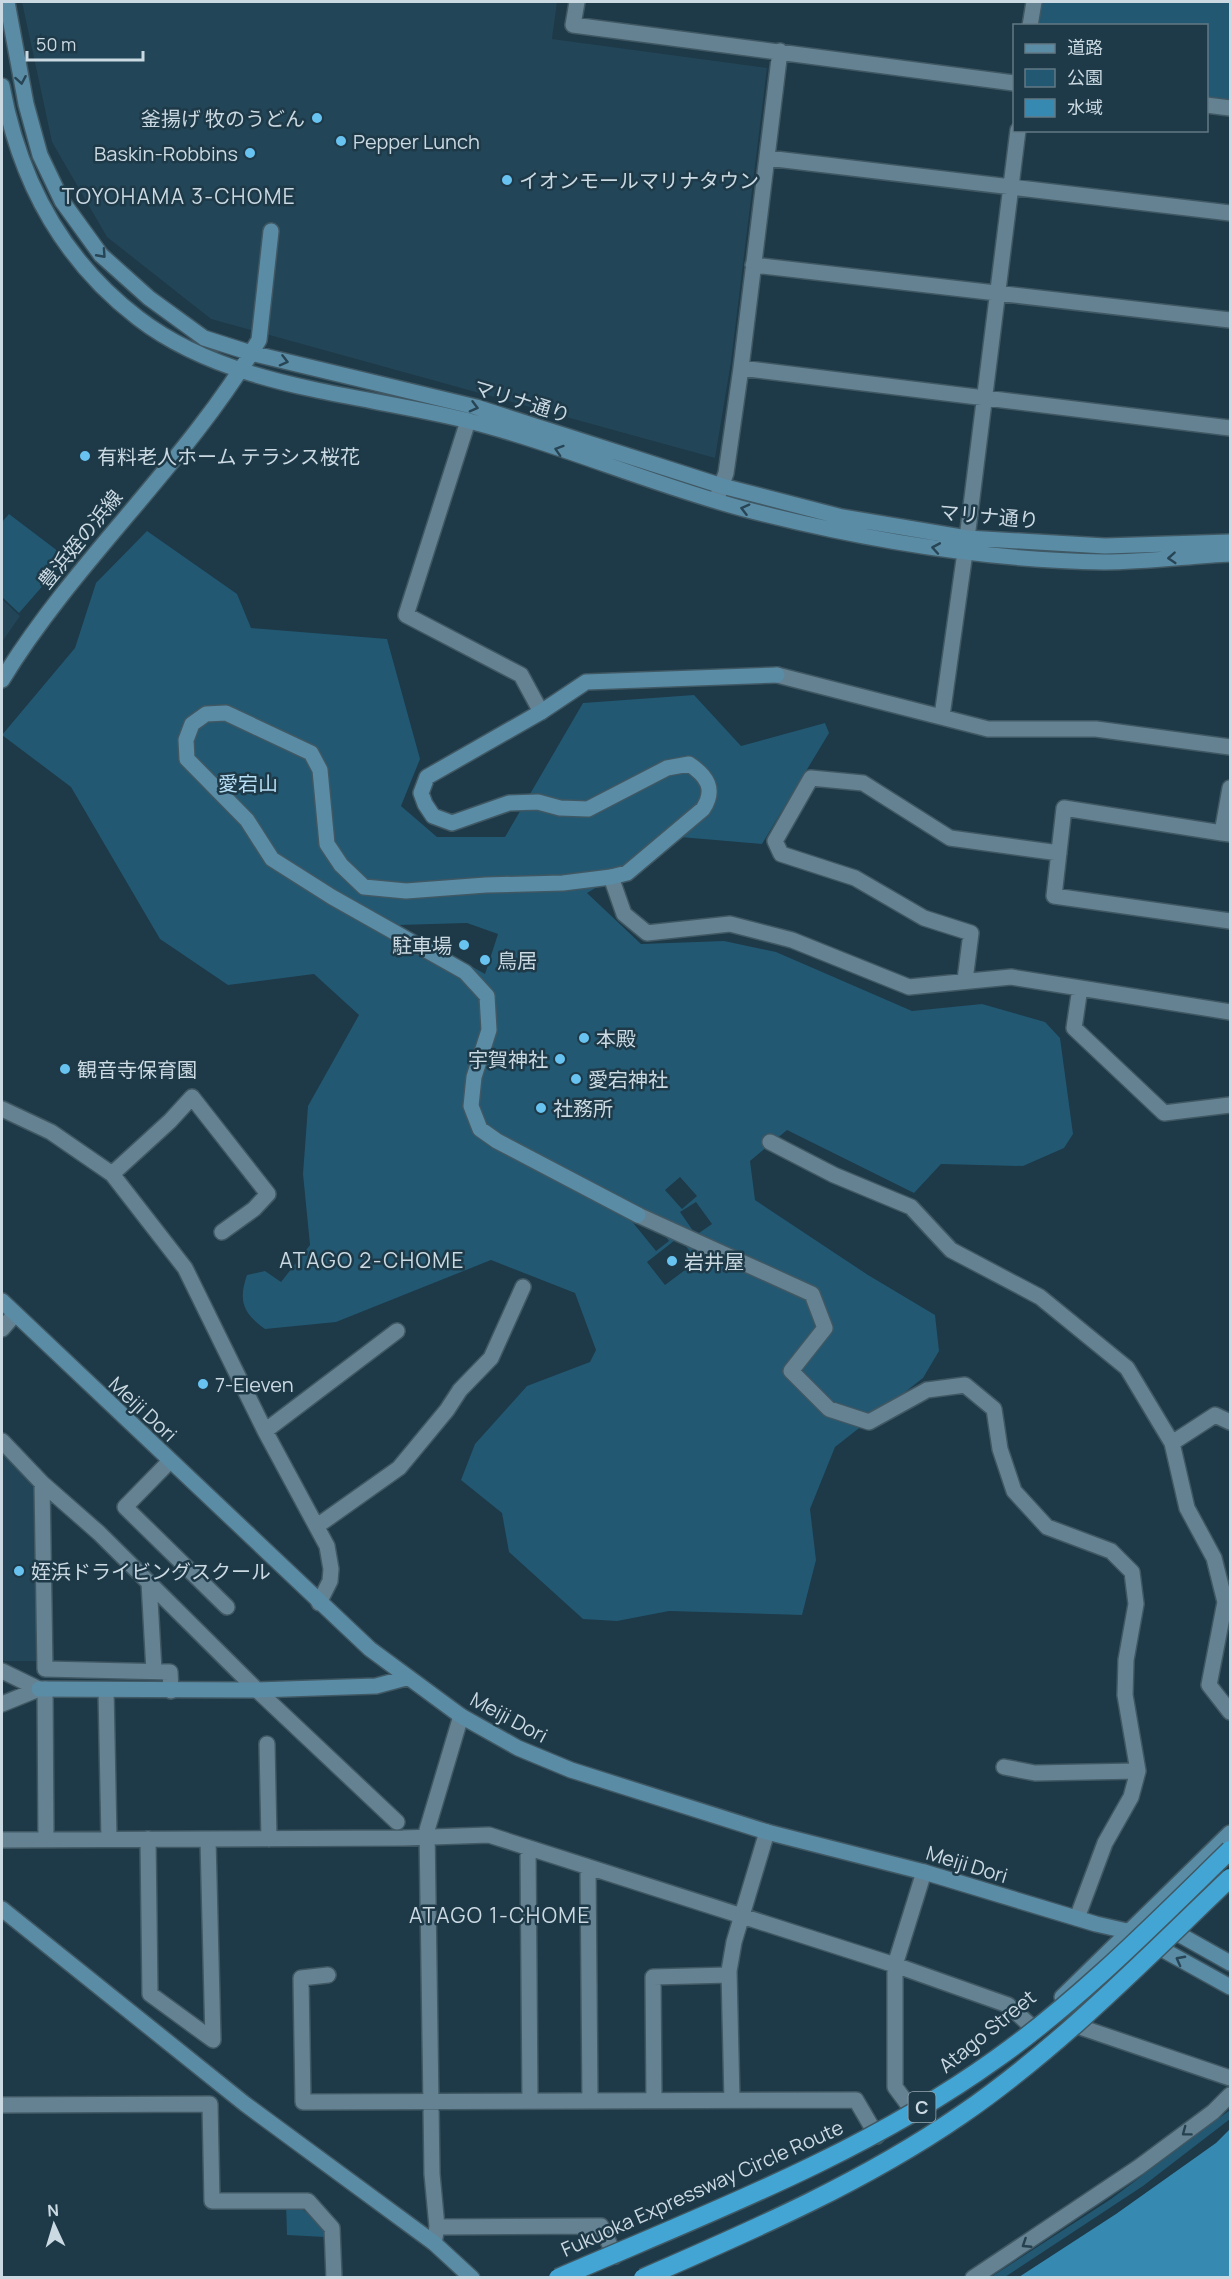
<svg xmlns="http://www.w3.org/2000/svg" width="1232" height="2279" font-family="Manrope,'Noto Sans JP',sans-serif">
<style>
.built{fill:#224557}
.green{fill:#225872;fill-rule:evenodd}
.water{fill:#368ab2}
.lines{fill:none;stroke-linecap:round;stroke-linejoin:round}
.street-casing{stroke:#405863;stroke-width:18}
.secondary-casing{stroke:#405863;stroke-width:18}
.street{stroke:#658293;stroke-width:15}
.secondary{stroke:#5a8ca6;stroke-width:15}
.highway-bridge-casing{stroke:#405863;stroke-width:21;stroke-linecap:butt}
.highway-bridge{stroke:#42a5d3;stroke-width:18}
.oneway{stroke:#274555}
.oneway2{stroke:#25404f}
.poi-dot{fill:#69c3f1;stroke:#1e3947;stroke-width:2}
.labels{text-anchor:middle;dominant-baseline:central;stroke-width:5;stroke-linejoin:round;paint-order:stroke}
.shield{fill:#1e3947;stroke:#96a9b4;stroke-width:1.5}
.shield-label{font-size:18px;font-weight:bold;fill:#cad9e2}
.poi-label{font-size:20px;fill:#cad9e2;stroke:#1e3947;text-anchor:start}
.street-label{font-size:20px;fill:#cad9e2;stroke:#1e3947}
.park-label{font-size:20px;fill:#b5ddf4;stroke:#1e3947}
.neighbourhood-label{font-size:21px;letter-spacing:1.5px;fill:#cad9e2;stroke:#1e3947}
</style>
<rect width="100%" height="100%" fill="#1e3947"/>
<path class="built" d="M22,2H557L552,39L767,68L731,362L715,458L211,319L107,237L52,142Z
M2,599L20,616L2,642Z
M2,1448L34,1481L37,1661H2Z"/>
<path class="green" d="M1041,2H1230V102L1207,99L1206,26H1038Z
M9,514L67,558L19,613L2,597V522Z
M147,531L237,594L251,628L387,639L420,759L401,806L437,837H505L583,703L694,695L741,746L825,723L829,733L762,844L680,837L587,893L641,944L724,941L776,952L912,1011L982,1004L1045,1022L1060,1038L1073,1134L1064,1148L1023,1166L941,1164L914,1193L787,1130L750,1161L755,1200L868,1275L935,1315L939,1351L923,1378L835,1447L810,1509L816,1560L802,1615L669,1611L617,1621L583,1619L509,1552L502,1513L461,1480L475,1444L527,1386L590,1362L596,1350L575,1293L491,1260L336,1322L265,1329C243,1313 238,1301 247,1275L265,1271L281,1282L310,1245L303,1174L308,1106L359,1015L314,974L228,985L160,939L71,787L2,735L75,648L96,583ZM467,923L498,934L485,974L399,925ZM680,1177L697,1196L682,1209L665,1190ZM696,1202L712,1224L696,1235L680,1212ZM646,1210L669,1241L656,1251L630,1219ZM679,1237L697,1261L665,1285L647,1262Z
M1230,2110V2119L1143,2186L1005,2277H991L1111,2199Z
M286,2203H294L326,2227L325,2237L287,2235Z"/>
<path class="water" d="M1230,2129V2277H1019L1116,2214L1216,2143Z"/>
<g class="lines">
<g class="street-casing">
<path id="street" d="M577,2L573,25L1014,83
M1030,26L1034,2
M1206,105L1230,108
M767,158L1230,213
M753,265L1230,320
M741,368L1230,428
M468,421L406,615L521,675L541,712
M717,498L726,473L741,368L780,51
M777,675L988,729H1096L1230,747
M942,716L967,538L1018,130
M1230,788L1222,833L1230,834
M1222,833L1064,808L1054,896L1230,921
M611,877L624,914L647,933L730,924L792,940L909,987L1011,977L1080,988
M965,980L971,933L924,918L855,878L781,854L775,841L811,778L863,783L950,838L1059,853
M1230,1012L1080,988L1074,1028L1164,1113L1230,1105
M2,1109L51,1132L112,1174L185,1268L265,1431L327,1546L331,1569L330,1581L319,1603
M770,1142L834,1175L911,1207L951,1250L1040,1297L1127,1368L1172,1443L1187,1508L1214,1558L1225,1602L1209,1685L1230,1712
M112,1174L170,1121L192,1097L268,1194L254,1209L222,1232
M638,1215L812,1294L825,1328L791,1371L829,1409L869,1422L927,1390L965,1385L994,1409L1000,1449L1014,1491L1047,1527L1111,1551L1132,1572L1136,1604L1126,1660L1125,1695L1138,1771L1131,1797L1105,1843L1077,1918
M2,1329L15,1314
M265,1431L397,1331
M2,1441L42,1483L99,1533L257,1690L397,1822
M1172,1443L1215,1415L1230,1422
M169,1462L125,1507L227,1607
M42,1483L45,1669L170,1672L171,1691
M317,1526L399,1468L447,1410L460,1390L491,1358L523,1287
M149,1582L154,1671
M2,1671L39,1689
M45,1689L46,1840
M106,1690L109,1839
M2,1704L39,1689
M267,1744L269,1839
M1004,1767L1035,1773L1138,1771
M148,1839L150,1994L213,2040L208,1840
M2,1840L403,1838L489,1835L895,1965L1008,2005L1031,2026
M528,1848L530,2101
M588,1867L590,2101
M328,1975L301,1978L303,2102L856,2100L877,2136
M1074,2025L1230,2078
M732,2100L729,1971L734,1942L767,1832
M654,2101L653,1977L729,1975
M2,2105L210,2104L212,2201H308L332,2228L334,2278
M915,2114L895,2087V1965L924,1872
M437,2227L601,2226L615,2256
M434,2243L437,2227L432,2174L427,1830L461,1716
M973,2278L1139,2167L1213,2112L1230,2095"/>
</g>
<g class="secondary-casing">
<path id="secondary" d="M7,2L26,104L40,155L62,201L101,255L149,298L204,338L251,353L476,407L722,486L842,517L967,538L1105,546L1230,542
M2,86C19,178 61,259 138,318C229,388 356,393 465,420C561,444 652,485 748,510C864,540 984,560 1104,562C1146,562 1189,556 1230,554
M2,680C76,559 187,463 259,340L271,231
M638,1215L497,1141L480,1129L471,1106L474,1077L489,1030L487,996L465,972L332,897L272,859L247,820L187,759L186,740L192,724L206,714L226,713L311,753L320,770L327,844L341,865L364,887L406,891L486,885L563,883L611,877L627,873L703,809C716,789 707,776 689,764L667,768L588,809L560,808L538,802L509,803L452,823L433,816L425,804L421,793L427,777L541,712L586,682L777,675
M2,1301L370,1649L461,1716L518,1748L571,1770L767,1832L924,1872L1096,1924L1131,1932H1175L1230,1963
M39,1689L257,1690L376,1686L406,1678
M2,1909L245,2104L434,2243L472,2278
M1131,1932L1230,1987
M1062,1997L1230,1833"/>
</g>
<use href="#street" class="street"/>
<use href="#secondary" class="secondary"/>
<g class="highway-bridge-casing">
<path id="highway-bridge" d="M558,2278C708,2213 862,2155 996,2059C1081,1999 1156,1922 1230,1850
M643,2278C753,2230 862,2183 961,2115C1060,2047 1144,1960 1230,1878"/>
</g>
<use href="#highway-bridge" class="highway-bridge"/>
</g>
<defs><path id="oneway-chevron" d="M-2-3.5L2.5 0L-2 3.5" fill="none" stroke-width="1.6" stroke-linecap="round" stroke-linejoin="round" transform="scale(1.5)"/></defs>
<g class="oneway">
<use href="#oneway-chevron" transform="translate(21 80) rotate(80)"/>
<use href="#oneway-chevron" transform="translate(102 254) rotate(48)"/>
<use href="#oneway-chevron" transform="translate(284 361) rotate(14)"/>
<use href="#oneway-chevron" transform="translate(474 407) rotate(15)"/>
<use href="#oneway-chevron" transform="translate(559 450) rotate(-162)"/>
<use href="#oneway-chevron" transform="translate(745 509) rotate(-165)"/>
<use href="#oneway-chevron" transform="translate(936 548) rotate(-170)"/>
<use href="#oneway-chevron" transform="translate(1172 558) rotate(176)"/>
<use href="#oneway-chevron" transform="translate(1180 1960) rotate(-152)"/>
</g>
<g class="oneway2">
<use href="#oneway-chevron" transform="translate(1186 2132) rotate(143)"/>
<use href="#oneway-chevron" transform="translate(1026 2244) rotate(147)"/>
</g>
<g class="poi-dot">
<circle cx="317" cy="118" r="6"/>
<circle cx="341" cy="141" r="6"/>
<circle cx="250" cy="153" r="6"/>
<circle cx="507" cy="180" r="6"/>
<circle cx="85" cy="456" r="6"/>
<circle cx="464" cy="945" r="6"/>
<circle cx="485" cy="960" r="6"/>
<circle cx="584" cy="1038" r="6"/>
<circle cx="560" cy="1059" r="6"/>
<circle cx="65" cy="1069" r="6"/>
<circle cx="576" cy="1079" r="6"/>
<circle cx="541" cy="1108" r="6"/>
<circle cx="672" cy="1261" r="6"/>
<circle cx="203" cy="1384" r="6"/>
<circle cx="19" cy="1571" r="6"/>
</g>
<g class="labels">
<rect class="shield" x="908.5" y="2092" width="27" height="30" rx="4.5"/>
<g class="shield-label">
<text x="922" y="2107">C</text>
</g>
<g class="poi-label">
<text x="305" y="118" text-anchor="end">釜揚げ 牧のうどん</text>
<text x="353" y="141">Pepper Lunch</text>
<text x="238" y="153" text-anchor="end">Baskin-Robbins</text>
<text x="519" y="180">イオンモールマリナタウン</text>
<text x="97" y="456">有料老人ホーム テラシス桜花</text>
<text x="452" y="945" text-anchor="end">駐車場</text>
<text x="497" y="960">鳥居</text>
<text x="596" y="1038">本殿</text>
<text x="548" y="1059" text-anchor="end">宇賀神社</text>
<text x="77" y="1069">観音寺保育園</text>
<text x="588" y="1079">愛宕神社</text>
<text x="553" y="1108">社務所</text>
<text x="684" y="1261">岩井屋</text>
<text x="215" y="1384">7-Eleven</text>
<text x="31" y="1571">姪浜ドライビングスクール</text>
</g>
<g class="street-label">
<text transform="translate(522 401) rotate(17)">マリナ通り</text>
<text transform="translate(989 516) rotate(5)">マリナ通り</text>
<text transform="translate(80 539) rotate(-51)">豊浜姪の浜線</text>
<text transform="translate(143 1409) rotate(43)">Meiji Dori</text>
<text transform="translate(509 1717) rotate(28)">Meiji Dori</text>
<text transform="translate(967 1864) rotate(17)">Meiji Dori</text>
<text transform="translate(987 2031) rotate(-39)">Atago Street</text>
<text transform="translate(702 2188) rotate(-24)">Fukuoka Expressway Circle Route</text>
</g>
<g class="park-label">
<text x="248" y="783">愛宕山</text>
</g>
<g class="neighbourhood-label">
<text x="179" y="196">TOYOHAMA 3-CHOME</text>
<text x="372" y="1260">ATAGO 2-CHOME</text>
<text x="500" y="1915">ATAGO 1-CHOME</text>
</g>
</g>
<rect width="1232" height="2279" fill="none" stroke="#cad9e2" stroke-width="6"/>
<rect x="1013" y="24" width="195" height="108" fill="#1e3947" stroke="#637985" stroke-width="1.5"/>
<rect x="1025" y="44" width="30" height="9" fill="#5a8ca6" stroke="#637985" stroke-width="1.5"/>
<text x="1067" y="54" font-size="18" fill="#cad9e2">道路</text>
<rect x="1025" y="69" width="30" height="18" fill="#225872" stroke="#637985" stroke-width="1.5"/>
<text x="1067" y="84" font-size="18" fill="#cad9e2">公園</text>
<rect x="1025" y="99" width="30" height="18" fill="#368ab2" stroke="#637985" stroke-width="1.5"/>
<text x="1067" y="114" font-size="18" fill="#cad9e2">水域</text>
<g transform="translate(54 2225) rotate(356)" stroke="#1e3947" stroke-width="4.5" paint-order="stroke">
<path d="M0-4.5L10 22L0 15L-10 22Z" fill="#cad9e2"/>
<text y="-9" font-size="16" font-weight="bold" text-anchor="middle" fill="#cad9e2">N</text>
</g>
<path d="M27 51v9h116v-9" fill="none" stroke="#cad9e2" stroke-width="3"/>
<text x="36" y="51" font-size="18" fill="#cad9e2" stroke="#1e3947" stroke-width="4.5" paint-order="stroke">50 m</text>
</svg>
